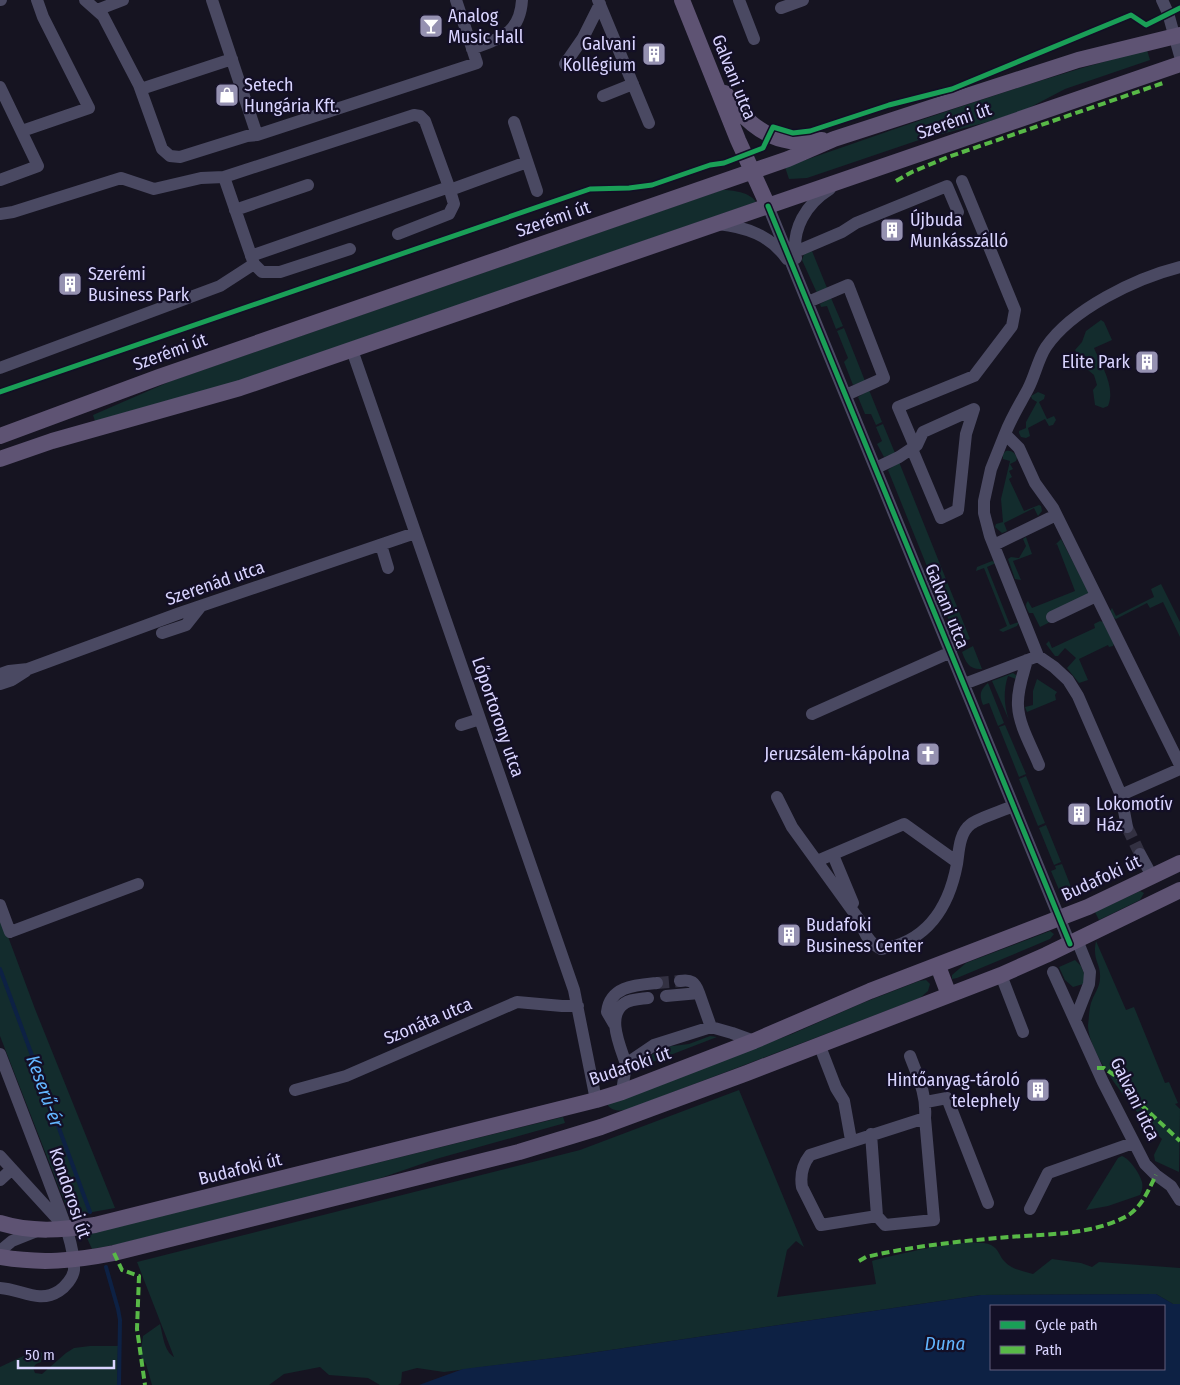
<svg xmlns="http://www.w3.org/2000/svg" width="1180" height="1385" font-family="'Fira Sans Condensed',sans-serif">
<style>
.green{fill:#132c2d}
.water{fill:#0d2144;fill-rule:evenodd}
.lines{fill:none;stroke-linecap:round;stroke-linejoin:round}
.stream{stroke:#0d2144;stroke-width:4}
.minor-tunnel{stroke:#333142;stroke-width:12;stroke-dasharray:12 6;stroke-linecap:butt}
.minor{stroke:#4a4962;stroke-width:12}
.major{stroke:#5e5373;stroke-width:16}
.quiet{stroke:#58b947;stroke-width:4;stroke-dasharray:8 4;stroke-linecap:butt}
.cycleway-casing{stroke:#130f26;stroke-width:8}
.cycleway{stroke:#1a9f57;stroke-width:5}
.labels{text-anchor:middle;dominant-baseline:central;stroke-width:4.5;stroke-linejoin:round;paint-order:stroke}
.poi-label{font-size:18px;fill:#d9d4ff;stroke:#130f26;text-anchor:start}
.street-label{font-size:18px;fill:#d9d4ff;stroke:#130f26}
.water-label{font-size:19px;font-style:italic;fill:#62b6ff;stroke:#130f26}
</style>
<rect width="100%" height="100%" fill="#161421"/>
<path class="green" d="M1147,50L1150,60L1065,89L1027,109L991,121L919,140L807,178L789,179L785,167C905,126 1024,82 1147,50Z
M722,190C732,190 750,192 756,202L235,382L95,421L93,415L171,381Z
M812,251L827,288L817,293L802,260L804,254Z
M831,298L843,326L836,329L827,306L821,307L820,304Z
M1101,320L1104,322L1112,340L1094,348C1101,365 1116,387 1108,406L1103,408L1095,405L1093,390L1097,385L1094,375L1088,370L1075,350L1082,342L1086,331Z
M844,328L865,381L853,385L844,362L848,358L837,331Z
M869,390L882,422L876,425L871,414H865L858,397Z
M1038,392L1045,395L1044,399L1039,402L1047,419L1054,416L1056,420L1053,425L1049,426L1045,419L1028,428L1030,436L1026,438L1021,437L1019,433V431L1026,428V422L1037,402L1032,399L1031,396Z
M883,424L895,453L884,457L877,444L882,441L876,427Z
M1006,451C1012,450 1015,453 1017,458L1016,461L1010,464L1013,469L1009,471L1012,477L1009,479L1024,511L1039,505L1041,506L1042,511L1038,516L1034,508L1004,523L1007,531L1002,533L995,527L996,524L1003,522L1001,499L1010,461L1003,459V454Z
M899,462L970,639L958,643L888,470Z
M1026,537L1032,554L1013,561L1021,580L1015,579L1008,559L1011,557L1019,558L1026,546L1023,539Z
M1061,539L1089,593L1054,620L1040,627L1033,613H1029C1027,609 1024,605 1028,601L1032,608L1075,591L1057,544L1055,545Z
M992,561L996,563L987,567L1010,625L1019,622L1017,626L1003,632L999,630L1007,626L984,568L976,571L977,567Z
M1161,584L1180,622V637L1163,602L1150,608L1147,603L1116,619L1114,618L1110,611L1112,608L1116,616L1154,597L1151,589Z
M1100,621L1103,622L1114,643L1113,646L1109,647L1108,645L1079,659L1088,680L1079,683L1067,668L1076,658L1065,648L1058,656H1055L1046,644L1049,641L1052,648L1095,628L1094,624Z
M973,646L982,669C970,670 966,663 962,652Z
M1013,673L1016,675V679L1008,676C1003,691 1004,706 1009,720L992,681Z
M1037,679L1057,692L1055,695L1056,700L1027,712L1025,707L1033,705V691Z
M988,683L1004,723L998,726L989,703L983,705C979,695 980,690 988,683Z
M1005,725L1026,774L1019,777L999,727Z
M1026,776L1045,823L1038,826L1019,779Z
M1046,825L1061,862L1054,865L1039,828Z
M1062,864L1071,887L1060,892L1051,871L1056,869L1055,866Z
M1140,891L1144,893L1140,900L1099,920L1095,912Z
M0,915L35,1009L115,1208L70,1216L0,1036Z
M1050,931L1054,934L1050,939L957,978L952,979V975L966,963Z
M1096,941L1126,1010L1134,1007L1165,1083L1169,1082L1178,1103L1175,1104L1180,1109L1179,1172L1155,1161L1154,1155L1162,1139C1140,1117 1088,1057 1088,1025C1089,1018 1089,1010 1091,1003C1094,994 1100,987 1100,978C1101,963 1092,961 1096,941Z
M1075,960L1081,966L1086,978L1083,984L1073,987L1065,980L1059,967Z
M926,980L930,984L928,991L920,998L626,1110C619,1111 611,1111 607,1104L792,1034L860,1004L919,981Z
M710,1036L717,1037L634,1069L637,1064L664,1047L689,1044Z
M739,1090L804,1247L796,1241L787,1250L777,1297L876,1284L872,1261C895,1255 971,1236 991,1245C999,1249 999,1256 1005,1262C1013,1270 1023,1271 1033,1274L1052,1259L1081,1263L1092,1267L1099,1262L1180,1268V1304H1173L1156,1294L981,1295L570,1356L444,1372L417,1368L402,1372L401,1383L398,1385H380L368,1378L329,1375L320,1367L284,1374L269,1385H152L146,1364L140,1356L143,1336L160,1324C163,1335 164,1351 174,1357L137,1262L580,1150Z
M563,1117L565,1123L436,1159L372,1181L119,1244L92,1249L87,1238L89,1234Z
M1122,1156C1130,1159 1140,1174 1142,1182C1143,1187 1142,1191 1140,1195L1108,1206L1086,1210L1118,1158Z
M90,1346H118L117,1385H0V1367L36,1350L42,1353L41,1362L36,1364L33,1368L35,1373L42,1374L66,1353L74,1348Z"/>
<path class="water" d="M1156,1294L1173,1304H1180V1385H419L463,1369L570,1356L981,1295ZM991,1306H1164V1369H991Z"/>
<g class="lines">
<path class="stream" d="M0,969L90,1212
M106,1267L118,1309L120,1320L119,1385"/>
<path class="minor-tunnel" d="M1127,827L1140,854
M657,983L680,981"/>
<path class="minor" d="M0,0H1
M85,0L103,16L139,85L162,149L170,156L180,157L247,136L257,135
M212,0L257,135L477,63L456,0
M598,0L649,123
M739,0L754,39
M1162,0L1168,13L1180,56
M781,8L803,0
M97,10L123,0
M472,49C500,38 520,34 522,0
M565,64L583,38L600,4
M0,87L38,166L0,180
M141,89L232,59
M603,96L633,84
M514,122L537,191
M22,131L89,108L43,17L37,0
M450,190L527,162
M768,206L1070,944
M235,210L308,185
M0,214L13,212L121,178L154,189L201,178L224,177L414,115L420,116L425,121L449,187L251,256
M718,224C746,227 770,235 787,259
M398,234L449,214L454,204L449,187
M795,252L842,232L856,223L947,186L958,212
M796,258C791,229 806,204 830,189
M254,264L262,272H280L350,249
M808,302L848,285L884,378L846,395
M352,350L574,990L596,1100
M0,368L220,286L254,264L224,177
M1005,434C1011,418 1020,404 1028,389C1035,376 1038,359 1046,347C1072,309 1136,278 1180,267
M915,447L898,407L974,376L1012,326L1015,310L962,181
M876,468L899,457L917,445L923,432L974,409L966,434L958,510L941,518L912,449
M381,545L388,568
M994,545L1056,515
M1052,617L1096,596
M162,633L186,625L201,606
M1038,656L990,536L984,513V501L991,469L1005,434L1019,448L1035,483L1053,508L1180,765
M1027,660C1023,675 1017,690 1018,706C1019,726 1032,747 1039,765
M0,674L9,671L28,669L180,613L415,533
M0,684L12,680L26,671
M964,684L1038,656L1054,667L1068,680L1078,696L1121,795L1127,827
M812,714L951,652
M461,725L480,719
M1121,795L1180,769
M777,797L792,827L860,921C865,934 868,942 881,949C927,942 949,907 957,864C959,851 959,833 971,824C979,818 1002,811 1013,806
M1140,854L1152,876
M833,855L853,903
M817,861L904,824L957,862
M0,905L10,932L138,884
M1053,972L1103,1082L1145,1164L1156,1175L1171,1186L1180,1200
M1001,975L1023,1032
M680,981C691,979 695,982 699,993
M666,996L699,993L711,1027
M1075,1020L1089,984L1090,972L1077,940
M614,1024L607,1012C610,986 636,985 657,983
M819,1044L836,1088L844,1101L851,1140
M0,1054C16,1095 32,1137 48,1179C57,1204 75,1243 74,1270C73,1278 65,1287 59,1291C39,1304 21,1289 0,1288
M910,1056C918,1077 927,1095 925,1118L934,1220L885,1225L877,1216L821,1225L802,1187C800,1175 803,1164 810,1155L925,1118
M626,1064C621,1048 605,1015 625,1003C631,999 640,999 648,998
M295,1090L346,1076L517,1002L562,1006H578
M622,1092L626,1064L654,1045L711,1027L732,1033L754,1041
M926,1102L947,1098L988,1203
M871,1134L877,1216
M0,1156L62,1224
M0,1180L12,1169
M1030,1209L1048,1173L1133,1143
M0,1251L12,1241L37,1231"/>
<path class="major" d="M682,0L738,140L768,206
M725,93C741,116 761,137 790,141C801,142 811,140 822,140
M0,436L159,377L788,159L834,139L1078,60L1180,35
M0,459L52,441L240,388L1180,64
M938,966L949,995
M0,1223C32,1233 63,1230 95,1225L596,1100L622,1092L754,1041L870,991L1088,907L1180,863
M0,1257C41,1264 74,1261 114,1253L519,1152L601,1127L747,1073L1001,975L1046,955L1180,890"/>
<path class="quiet" d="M896,181L912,172L948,157L1163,83
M1097,1068H1104L1117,1077L1136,1100L1180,1141
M114,1253L122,1270L139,1276L137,1329L145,1385
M859,1261L866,1257C913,1246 961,1241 1009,1237C1047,1234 1091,1235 1125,1217C1141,1209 1148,1191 1156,1175"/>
<g class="cycleway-casing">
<path id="cycleway" d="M768,206L1070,944
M0,392L590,189L629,188L652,185L710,165L724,163L763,148L773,127L793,133L810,131L889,105L952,89L1131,15L1146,25L1180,8"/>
</g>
<use href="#cycleway" class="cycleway"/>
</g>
<defs>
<g id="bar-square" transform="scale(1.25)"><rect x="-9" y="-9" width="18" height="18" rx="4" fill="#9591b1" stroke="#130f26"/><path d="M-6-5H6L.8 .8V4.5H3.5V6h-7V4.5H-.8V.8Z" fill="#fff"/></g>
<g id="building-square" transform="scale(1.25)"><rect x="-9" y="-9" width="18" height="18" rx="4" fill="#9591b1" stroke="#130f26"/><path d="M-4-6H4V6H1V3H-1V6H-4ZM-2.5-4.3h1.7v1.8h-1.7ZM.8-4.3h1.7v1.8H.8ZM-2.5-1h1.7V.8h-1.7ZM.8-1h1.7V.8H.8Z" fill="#fff"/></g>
<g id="shop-square" transform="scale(1.25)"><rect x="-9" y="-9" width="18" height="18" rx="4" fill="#9591b1" stroke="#130f26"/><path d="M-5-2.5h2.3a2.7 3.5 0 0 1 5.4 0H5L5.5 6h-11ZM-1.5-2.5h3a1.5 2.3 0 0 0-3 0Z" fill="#fff"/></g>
<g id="church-square" transform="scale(1.25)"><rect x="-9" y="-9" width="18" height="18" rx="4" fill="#9591b1" stroke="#130f26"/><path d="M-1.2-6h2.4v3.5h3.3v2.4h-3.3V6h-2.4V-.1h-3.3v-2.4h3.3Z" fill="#fff"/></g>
</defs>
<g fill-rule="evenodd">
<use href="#bar-square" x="431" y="26"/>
<use href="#building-square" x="654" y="54"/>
<use href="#shop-square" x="227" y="95"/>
<use href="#building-square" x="892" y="230"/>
<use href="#building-square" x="70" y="284"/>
<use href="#building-square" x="1147" y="362"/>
<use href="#church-square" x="928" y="754"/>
<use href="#building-square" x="1079" y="814"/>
<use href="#building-square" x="789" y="935"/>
<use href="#building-square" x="1038" y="1090"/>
</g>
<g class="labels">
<g class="poi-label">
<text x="448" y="16">Analog<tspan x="448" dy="21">Music Hall</tspan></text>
<text x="636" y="44" text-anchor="end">Galvani<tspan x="636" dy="21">Kollégium</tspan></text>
<text x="244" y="85">Setech<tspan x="244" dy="21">Hungária Kft.</tspan></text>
<text x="910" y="220">Újbuda<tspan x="910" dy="21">Munkásszálló</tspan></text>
<text x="88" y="274">Szerémi<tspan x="88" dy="21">Business Park</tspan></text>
<text x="1130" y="362" text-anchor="end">Elite Park</text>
<text x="910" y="754" text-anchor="end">Jeruzsálem-kápolna</text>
<text x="1096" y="804">Lokomotív<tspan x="1096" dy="21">Ház</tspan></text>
<text x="806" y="925">Budafoki<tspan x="806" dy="21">Business Center</tspan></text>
<text x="1020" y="1080" text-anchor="end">Hintőanyag-tároló<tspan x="1020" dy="21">telephely</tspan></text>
</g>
<g class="street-label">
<text transform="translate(734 77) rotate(68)">Galvani utca</text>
<text transform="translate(954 121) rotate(-19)">Szerémi út</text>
<text transform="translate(553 219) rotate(-19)">Szerémi út</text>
<text transform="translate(170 352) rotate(-20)">Szerémi út</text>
<text transform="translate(215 583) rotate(-19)">Szerenád utca</text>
<text transform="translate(947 606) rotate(68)">Galvani utca</text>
<text transform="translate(498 717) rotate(71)">Lőportorony utca</text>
<text transform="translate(1101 878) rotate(-25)">Budafoki út</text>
<text transform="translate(428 1021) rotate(-23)">Szonáta utca</text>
<text transform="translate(630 1066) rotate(-19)">Budafoki út</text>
<text transform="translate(1135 1099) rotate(64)">Galvani utca</text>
<text transform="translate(240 1169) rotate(-14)">Budafoki út</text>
<text transform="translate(70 1193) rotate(71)">Kondorosi út</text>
</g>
<g class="water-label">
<text transform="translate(45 1091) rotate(70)">Keserű-ér</text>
<text x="945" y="1343">Duna</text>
</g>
</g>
<rect x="990" y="1305" width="175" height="65" fill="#130f26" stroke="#625e7d"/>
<rect x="1000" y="1321" width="25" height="8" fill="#1a9f57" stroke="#625e7d"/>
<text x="1035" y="1330" font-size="15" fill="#d9d4ff">Cycle path</text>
<rect x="1000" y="1346" width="25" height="8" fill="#58b947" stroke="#625e7d"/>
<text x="1035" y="1355" font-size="15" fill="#d9d4ff">Path</text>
<path d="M18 1360v8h96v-8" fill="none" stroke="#d9d4ff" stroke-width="2.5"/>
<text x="25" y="1360" font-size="15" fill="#d9d4ff" stroke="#130f26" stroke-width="4" paint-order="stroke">50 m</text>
</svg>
